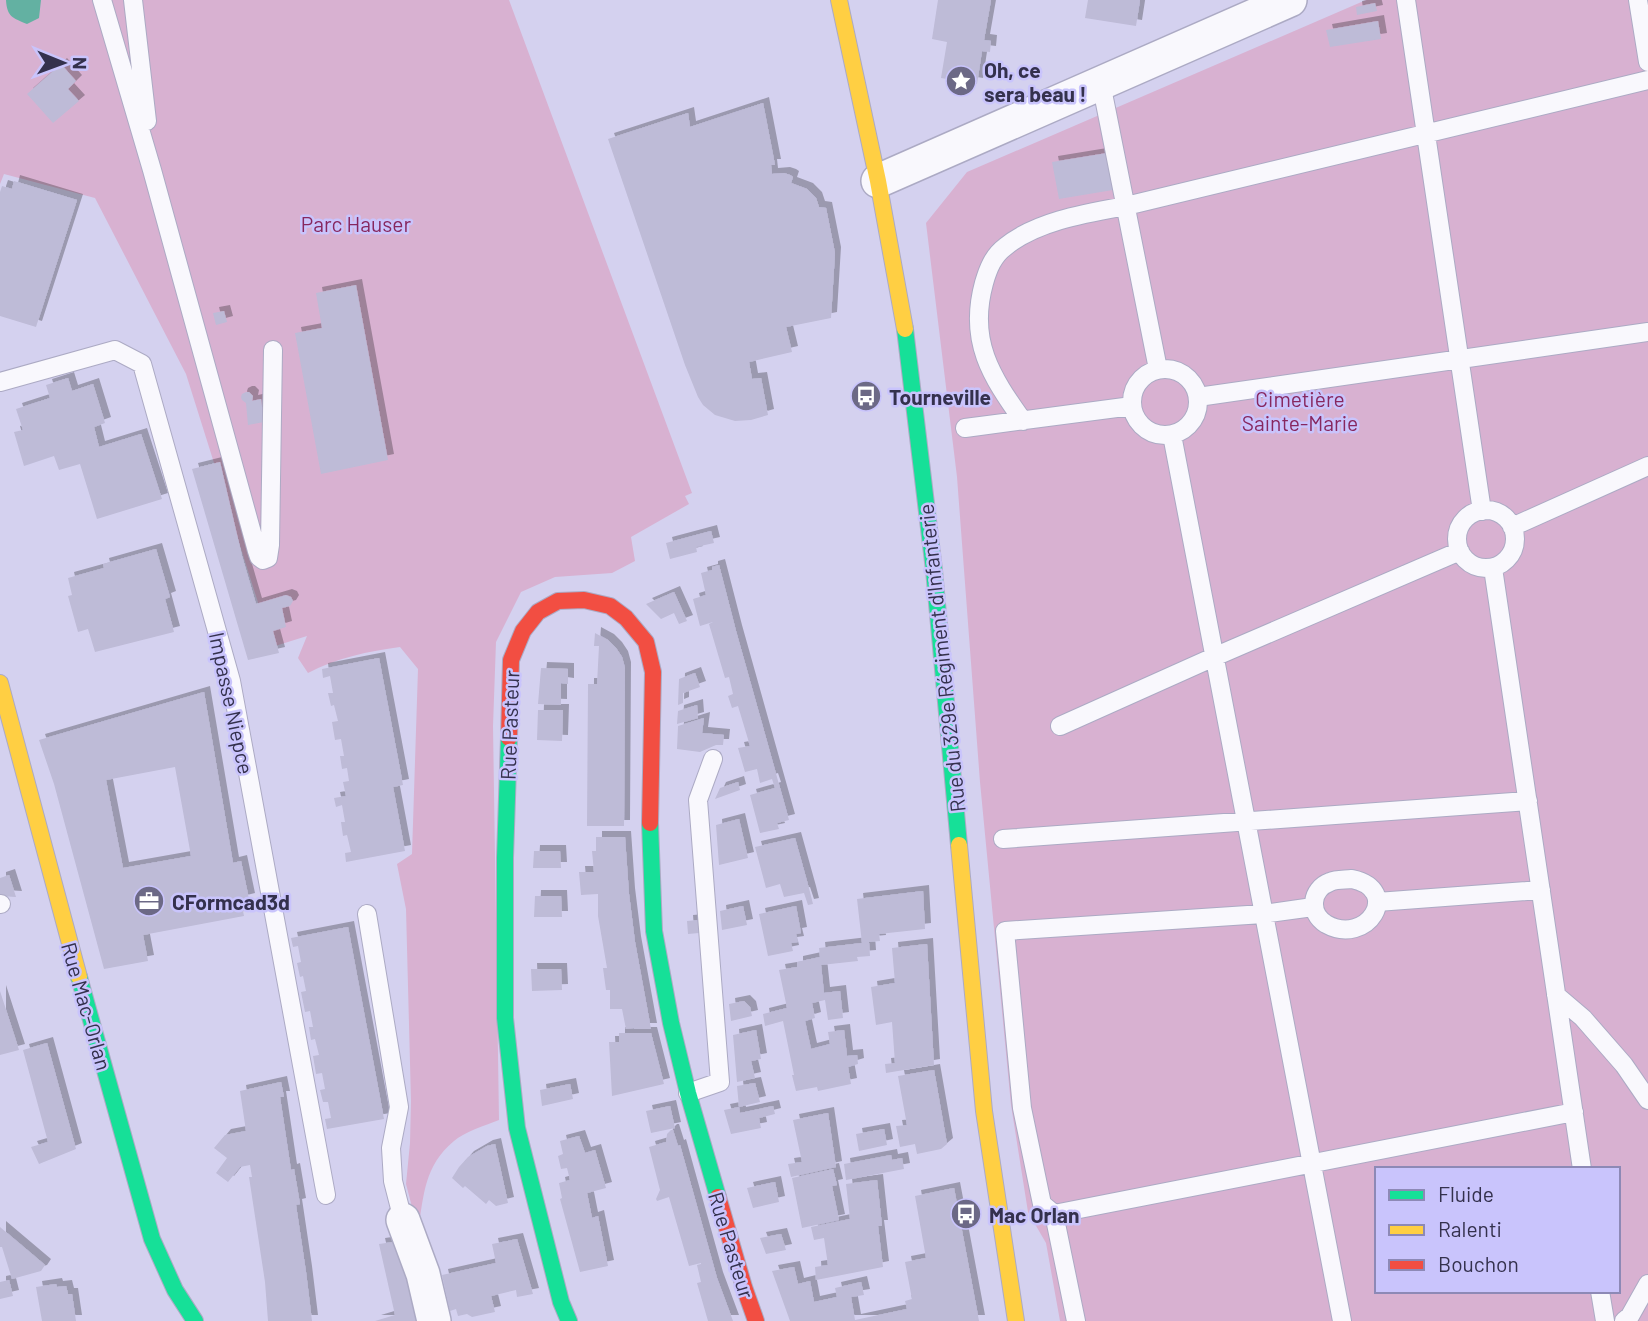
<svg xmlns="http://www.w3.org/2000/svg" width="1648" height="1321" font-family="Barlow,sans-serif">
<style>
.green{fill:#d8b1d1;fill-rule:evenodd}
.water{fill:#63b1a2}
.building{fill:#bebbd7;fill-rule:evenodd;filter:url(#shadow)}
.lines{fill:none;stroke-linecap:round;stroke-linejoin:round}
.lane-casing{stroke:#acaac4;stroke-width:20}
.street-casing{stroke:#acaac4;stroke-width:36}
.fast-casing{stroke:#acaac4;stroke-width:18}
.slow-casing{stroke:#acaac4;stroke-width:18}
.jam-casing{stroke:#acaac4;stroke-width:18}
.lane{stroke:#f9f8fd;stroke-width:18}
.street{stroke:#f9f8fd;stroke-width:33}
.fast{stroke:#16e098;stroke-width:16}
.slow{stroke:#ffcf43;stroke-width:16}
.jam{stroke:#f24e42;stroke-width:16}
.labels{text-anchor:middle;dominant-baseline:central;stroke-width:5;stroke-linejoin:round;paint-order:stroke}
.poi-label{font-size:21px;font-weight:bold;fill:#34314d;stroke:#c9c4fc;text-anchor:start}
.park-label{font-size:21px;fill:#87275f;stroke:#c9c4fc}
.street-label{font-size:21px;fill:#34314d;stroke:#c9c4fc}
</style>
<defs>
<filter id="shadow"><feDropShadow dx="6" dy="-6" stdDeviation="0" flood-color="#0004"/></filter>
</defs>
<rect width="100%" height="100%" fill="#d4d1ef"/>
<path class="green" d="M0,0H509L692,493L685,496L689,504L631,537L635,561L612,573L555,577L521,592L496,642L493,726L499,1120C486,1125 464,1132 454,1141C424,1166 424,1195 418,1230L406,1184L410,1143L411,1101L406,909L397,864L412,854L418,669L400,647C369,651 336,658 308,673L298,658L307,636L272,647L186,374L95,198L4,174L0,184Z
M1366,0H1648V1321H1060L1046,1243L1028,1212L1011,1105L980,782L957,477L926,223L967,172ZM1377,1169H1618V1291H1377Z"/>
<path class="water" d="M6,0H41L39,18L27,24C13,18 7,17 6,0Z"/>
<path class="building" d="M938,0H991L984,40L991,41L990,52L982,51L977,84L941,78L947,42L932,39Z
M1088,0H1140L1136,26L1085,18Z
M1375,3L1377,11L1357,15L1356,7Z
M1378,21L1381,39L1330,47L1326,30Z
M61,64L76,81L68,89L79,101L53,123L27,94Z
M763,103L775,165H771L772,174L784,173L790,175L793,177L791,183L807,189L816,198L819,207L826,208L835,253L831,318L786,327L792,352L749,362L752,379L761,378L768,415L751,420L735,421L715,415L703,405L698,397L685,365L608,139L688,113L690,127Z
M1107,153L1113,190L1059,199L1052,162Z
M14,181L77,200L36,327L0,316V192L2,186L12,189Z
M356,285L388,460L321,474L295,333L322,328L316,293Z
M224,311L227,322L216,325L213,313Z
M68,378L72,391L93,384L105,423L94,427L99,447L141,434L162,499L97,519L80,464L59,470L54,456L24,466L14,432L23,430L16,409L50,398L46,385Z
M246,392H249L253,396L252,401L261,399L264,422L248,425L246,403L242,400L241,397L242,394Z
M220,462L242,556L256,604L286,595L291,597L293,601L290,606L282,608L286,627L273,631L279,653L248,660L192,469Z
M711,531L714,543L696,547L697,552L670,559L666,543Z
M156,549L170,597L165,599L174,632L95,652L88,629L78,632L68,596L72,595L68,578L104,568L103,564Z
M719,565L736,631L789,820L777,823L779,829L760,833L750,795L775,788L772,779L760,783L757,769L745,772L738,748L750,746L738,706L732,708L728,696L733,694L729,677L725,678L709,624L713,622L700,626L693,599L706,595L701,573L712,570V567Z
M674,592L687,621L679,624L674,613L661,619L646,604Z
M595,633L608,640L616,648L622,657L625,668L624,826H587L588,684H597L599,646H594Z
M379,658L403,785L393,787L405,851L346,862L345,853L351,852L347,835L343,836L341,822H345L342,805L336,807L334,798L346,796L343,782L349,781L347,768L342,769L340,756H344L341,739L335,740L332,722L338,721L334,705L331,706L328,693H333L330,676L323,678L322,669Z
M541,668L568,669V684L561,683V705L538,704Z
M695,673L700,687L683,693V703L678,705L679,679Z
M204,692L233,863L241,861L249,899L241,901L244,916L143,935L148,961L104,969L54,784L39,740ZM175,767L191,856L123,868L106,780Z
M697,705L698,718L677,724L678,711Z
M538,710H563L562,741L537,740Z
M704,718L702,733L724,735L723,745H716L700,752L677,749L678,726Z
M738,782L740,790L715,799L720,788Z
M739,819L748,858L719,865L716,825Z
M596,837H625L629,894L635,942L651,1029H634V1028L626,1029L622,1009H610V990H606L603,968H607L598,916V894L581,895L579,872H594L592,851H596Z
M795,838L810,892L813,904L808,905L804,893L784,897L780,884L766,888L755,847Z
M534,851H560L561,868H533Z
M9,875L16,897L0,896V878Z
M923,891L925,929L879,934L880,941L869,942L870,956L857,957L858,961L821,965L824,993L840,991L843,1018L828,1020L825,1000L812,1003L815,1018L805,1021L811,1049L830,1044L828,1032L844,1030L847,1056L857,1055L858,1064L848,1067L851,1084L818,1091L817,1087L796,1091L792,1075H794L783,1021L765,1026L763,1014L787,1008L779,970L797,967V962L820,957L819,948L862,943L857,899Z
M535,896H561L562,917H534Z
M743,906L747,925L722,930L720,911Z
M796,906L801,933L796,934L798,942L791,943L793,951L768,956L759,914Z
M698,920L699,933L688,934L687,921Z
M348,927L384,1119L327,1129L325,1119L331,1118L328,1102H323L320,1090L325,1089L322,1073L316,1074L313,1056L319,1055L315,1039L311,1040L309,1027H313L310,1011L305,1012L301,992L306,991L303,976L300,977L297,963L301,962L298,946L293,947L291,938Z
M927,944L934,1065L886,1073L885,1064L895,1063L892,1022L876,1025L871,987L895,983L892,948Z
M531,969H561L562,990L532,991Z
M0,991L19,1050L0,1055Z
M744,1001L750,1007L752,1016L731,1021L729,1004Z
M756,1030L761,1059L751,1061L755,1078L737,1082L733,1035Z
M619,1033H651L664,1084L612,1096L609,1042H619Z
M47,1043L76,1149L39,1164L31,1147L48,1142L23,1050Z
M934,1070L947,1144L941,1149L917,1154L915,1144L900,1147L896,1126L907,1125L898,1076Z
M281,1082L284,1097H280L291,1170L294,1169L300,1204L296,1205L306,1272L312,1321H268L265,1282L249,1177H252L250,1165L240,1167L228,1182L216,1173L227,1158L214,1148L225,1135L246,1131L240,1091Z
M755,1083L760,1102L739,1107L737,1086Z
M570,1084L573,1099L542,1106L540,1090Z
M670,1106L675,1128L651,1133L646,1111Z
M773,1106L775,1114L759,1118L761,1128L731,1134L724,1110L739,1107L740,1113Z
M828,1113L836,1167L791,1177L788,1164L802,1162L793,1120Z
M884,1129L887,1145L859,1151L856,1134Z
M671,1130H673L678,1146L680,1145L717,1278L733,1321H708L697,1283L701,1282L697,1265L701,1264V1263L689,1266L669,1197L657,1201L656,1199L660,1190L649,1147L666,1142L667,1134Z
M579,1136L585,1153L595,1150L606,1188L587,1193L592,1218L598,1216L608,1266L580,1272L560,1199L562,1198L559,1183L570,1180L567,1168L561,1169L558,1156L563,1154L560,1141Z
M495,1144L508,1203L496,1206L489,1200L486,1204L465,1186L463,1188L452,1178L459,1167L468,1157L487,1146Z
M891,1155L892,1160L902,1158L904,1169L846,1180L844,1164Z
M833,1169L837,1185L832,1186L839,1220L802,1228L792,1178Z
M877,1180L882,1226H878L883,1267L816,1280L815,1267L828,1265L824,1238L814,1240L811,1227L850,1219L846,1184Z
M775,1182L779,1202L753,1208L747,1188Z
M954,1188L979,1321H790L772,1271L794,1267L798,1284L810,1281L814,1302L837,1297L835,1288L861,1282L864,1295L851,1297L855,1320L907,1309L905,1301L912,1299L905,1262L926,1258L915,1196Z
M0,1227L45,1265L41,1271L12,1279L2,1247H0Z
M781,1234L786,1250L766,1254L760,1238Z
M517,1239L533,1294L517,1297L516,1290L491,1296L495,1312L472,1317L467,1314L458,1316L456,1309L450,1311L442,1275L496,1263L492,1244Z
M400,1241L418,1321H375L395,1315L379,1244Z
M9,1280L13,1296L0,1299V1282Z
M56,1284L57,1287L66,1286L68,1294H72L76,1321H42L36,1287Z"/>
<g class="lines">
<g class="lane-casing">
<path id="lane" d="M102,0L152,170L257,551L259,557L263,560L268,558L270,545L273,350
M133,0L147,121
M1406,0L1482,511
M1638,0L1648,62
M1101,83L1158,369
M1132 402a33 33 0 1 1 66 0a33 33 0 1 1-66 0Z
M0,382L115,350L142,364L231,681L326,1195
M1198,397L1648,332
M1023,421C991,376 968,341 984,283C988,269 993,256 1005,247C1036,221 1087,213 1126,206L1648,80
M965,428L1132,406
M1172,435L1342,1321
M1457 539a29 29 0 1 1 58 0a29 29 0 1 1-58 0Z
M1512,527L1648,466
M1493,568L1582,1169
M1060,726L1214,657L1460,551
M1003,839L1528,801
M1352,879C1403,890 1367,947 1326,924C1308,913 1311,889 1330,882C1337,879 1345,880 1352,879Z
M1377,902L1541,890
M0,904H1
M1313,907L1263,914L1005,931L1022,1108L1042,1204L1054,1214L1574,1112
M367,914L399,1107L391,1148L393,1181L403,1220
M1556,995L1583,1018L1624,1065L1648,1100
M688,1093L720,1082L698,800L713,759
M1054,1214L1076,1321
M1600,1291L1605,1321
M1624,1321L1630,1316L1648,1284"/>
</g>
<g class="street-casing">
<path id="street" d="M878,181L1290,0
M403,1220L423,1274L434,1321"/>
</g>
<g class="fast-casing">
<path id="fast" d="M905,329L934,570L959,845
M509,738L505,858V1018L517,1128L561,1302L569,1321
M650,823L654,931L671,1023L688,1093L718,1197
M79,977L152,1239L175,1290L195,1321"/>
</g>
<g class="slow-casing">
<path id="slow" d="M839,0L878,181L905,329
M0,683L79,977
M959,845L984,1111L1016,1321"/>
</g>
<g class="jam-casing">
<path id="jam" d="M509,738L511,660L523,631L538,612L558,601L584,600L610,606L626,618L646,642L653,672L650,823
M718,1197L744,1287L756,1321"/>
</g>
<use href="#lane" class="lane"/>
<use href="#street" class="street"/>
<use href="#fast" class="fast"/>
<use href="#slow" class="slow"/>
<use href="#jam" class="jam"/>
</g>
<defs>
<g id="sight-disc" transform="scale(1.575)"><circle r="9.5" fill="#6c6986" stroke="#c9c4fc"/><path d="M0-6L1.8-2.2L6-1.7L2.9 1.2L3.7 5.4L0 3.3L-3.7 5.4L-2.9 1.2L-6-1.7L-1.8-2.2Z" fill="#fff"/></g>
<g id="bus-disc" transform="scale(1.575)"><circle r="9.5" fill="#6c6986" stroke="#c9c4fc"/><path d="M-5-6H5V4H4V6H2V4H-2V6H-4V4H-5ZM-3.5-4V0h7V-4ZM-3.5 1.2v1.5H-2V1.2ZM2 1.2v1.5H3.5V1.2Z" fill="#fff"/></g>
<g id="office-disc" transform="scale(1.575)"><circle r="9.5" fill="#6c6986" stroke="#c9c4fc"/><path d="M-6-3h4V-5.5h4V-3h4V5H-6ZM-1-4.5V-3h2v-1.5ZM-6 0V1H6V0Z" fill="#fff"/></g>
</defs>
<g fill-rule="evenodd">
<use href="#sight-disc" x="961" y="81"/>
<use href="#bus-disc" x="866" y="396"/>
<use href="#office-disc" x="149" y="901"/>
<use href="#bus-disc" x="966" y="1214"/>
</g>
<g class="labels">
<g class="poi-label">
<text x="984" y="69">Oh, ce<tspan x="984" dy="24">sera beau !</tspan></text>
<text x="889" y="396">Tourneville</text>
<text x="172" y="901">CFormcad3d</text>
<text x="989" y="1214">Mac Orlan</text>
</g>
<g class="park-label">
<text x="356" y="223">Parc Hauser</text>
<text x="1300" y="398">Cimetière<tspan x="1300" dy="24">Sainte-Marie</tspan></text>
</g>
<g class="street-label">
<text transform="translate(941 658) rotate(-96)">Rue du 329e Régiment d'Infanterie</text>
<text transform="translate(232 703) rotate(78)">Impasse Niepce</text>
<text transform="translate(509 725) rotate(-88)">Rue Pasteur</text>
<text transform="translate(87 1006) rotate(74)">Rue Mac-Orlan</text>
<text transform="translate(732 1245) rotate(73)">Rue Pasteur</text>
</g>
</g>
<rect x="1375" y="1167" width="245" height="126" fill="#c9c4fc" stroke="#8d89b6" stroke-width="2"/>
<rect x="1389" y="1190" width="35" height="10" fill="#16e098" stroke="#8d89b6" stroke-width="2"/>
<text x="1438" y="1202" font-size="21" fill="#34314d">Fluide</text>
<rect x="1389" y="1225" width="35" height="10" fill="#ffcf43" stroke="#8d89b6" stroke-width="2"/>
<text x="1438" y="1237" font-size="21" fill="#34314d">Ralenti</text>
<rect x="1389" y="1260" width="35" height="10" fill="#f24e42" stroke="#8d89b6" stroke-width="2"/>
<text x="1438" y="1272" font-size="21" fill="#34314d">Bouchon</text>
<g transform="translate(63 63) rotate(91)" stroke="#c9c4fc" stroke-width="5" paint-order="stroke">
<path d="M0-5L12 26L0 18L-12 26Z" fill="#34314d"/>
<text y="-10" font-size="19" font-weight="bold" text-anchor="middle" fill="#34314d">N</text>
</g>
</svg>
